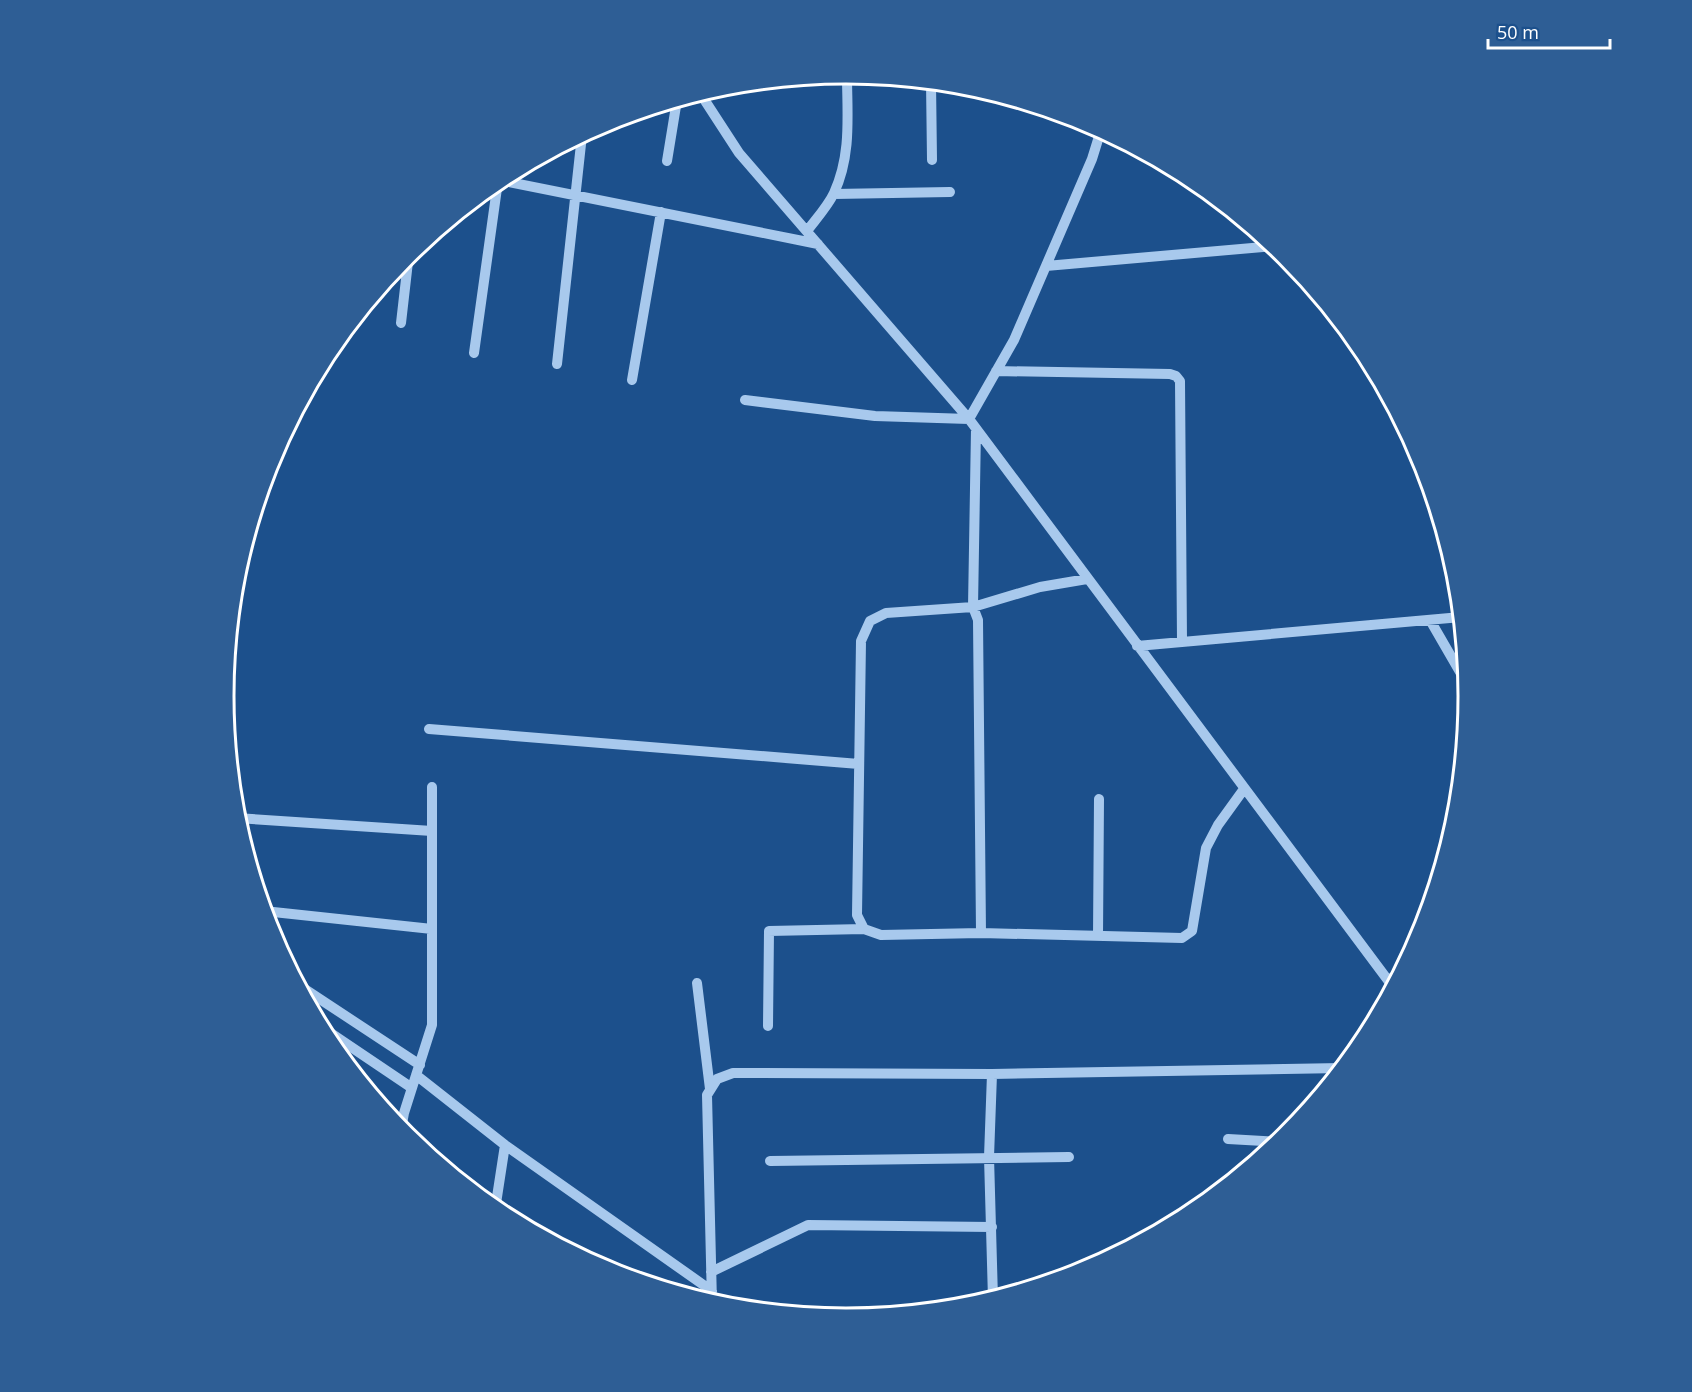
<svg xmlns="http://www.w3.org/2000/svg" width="1692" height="1392" font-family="'Open Sans',sans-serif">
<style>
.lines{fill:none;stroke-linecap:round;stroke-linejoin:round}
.minor{stroke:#a8c9ed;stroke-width:10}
.rim{fill:none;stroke:#fff;stroke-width:3}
</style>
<rect width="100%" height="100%" fill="#1c508c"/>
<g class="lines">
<path class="minor" d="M931,82L932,160
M700,93L739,153L969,419L875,416L745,400
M1101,130L1092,159L1014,340L969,419L1393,987
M667,161L677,100
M499,180L818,244
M834,194L950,192
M807,231C816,219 828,206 834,193C852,154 847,114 847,74
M1046,266L1274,246
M401,323L409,253
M474,353L498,181
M557,364L582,135
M996,371L1170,374L1176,376L1180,381L1182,641
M632,380L661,212
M976,429L973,607L978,620L981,933
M1087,579L1040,587L973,607L886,613L870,621L861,641L857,915L864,929L881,935L981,933L1182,938L1192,931L1206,848L1218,825L1244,789
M1430,620L1467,684
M1137,646L1461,617
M429,729L859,764
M236,818L432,831
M264,911L432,929
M1098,936L1099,799
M1388,980L1400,974
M697,983L710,1089
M297,984L420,1065
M320,1026L412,1088
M768,1026L769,931L864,929
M992,1074L989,1157L993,1299
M416,1075L505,1145L495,1210
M401,1130L404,1113L432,1025V787
M1228,1139L1279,1142
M505,1145L712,1291
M770,1161L1069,1157
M711,1272L808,1225L992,1227
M712,1303L707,1095L717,1079L733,1073L992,1074L1342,1068"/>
</g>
<path d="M0 0H1692V1392H0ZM234 696a612 612 0 1 1 1224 0a612 612 0 1 1-1224 0Z" fill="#2e5e95" fill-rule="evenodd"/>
<path class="rim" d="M234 696a612 612 0 1 1 1224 0a612 612 0 1 1-1224 0Z"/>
<path d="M1488 39v9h122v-9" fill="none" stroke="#ffffff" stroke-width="3"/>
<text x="1497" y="39" font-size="18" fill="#ffffff" stroke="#1c508c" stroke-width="4.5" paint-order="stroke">50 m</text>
</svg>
